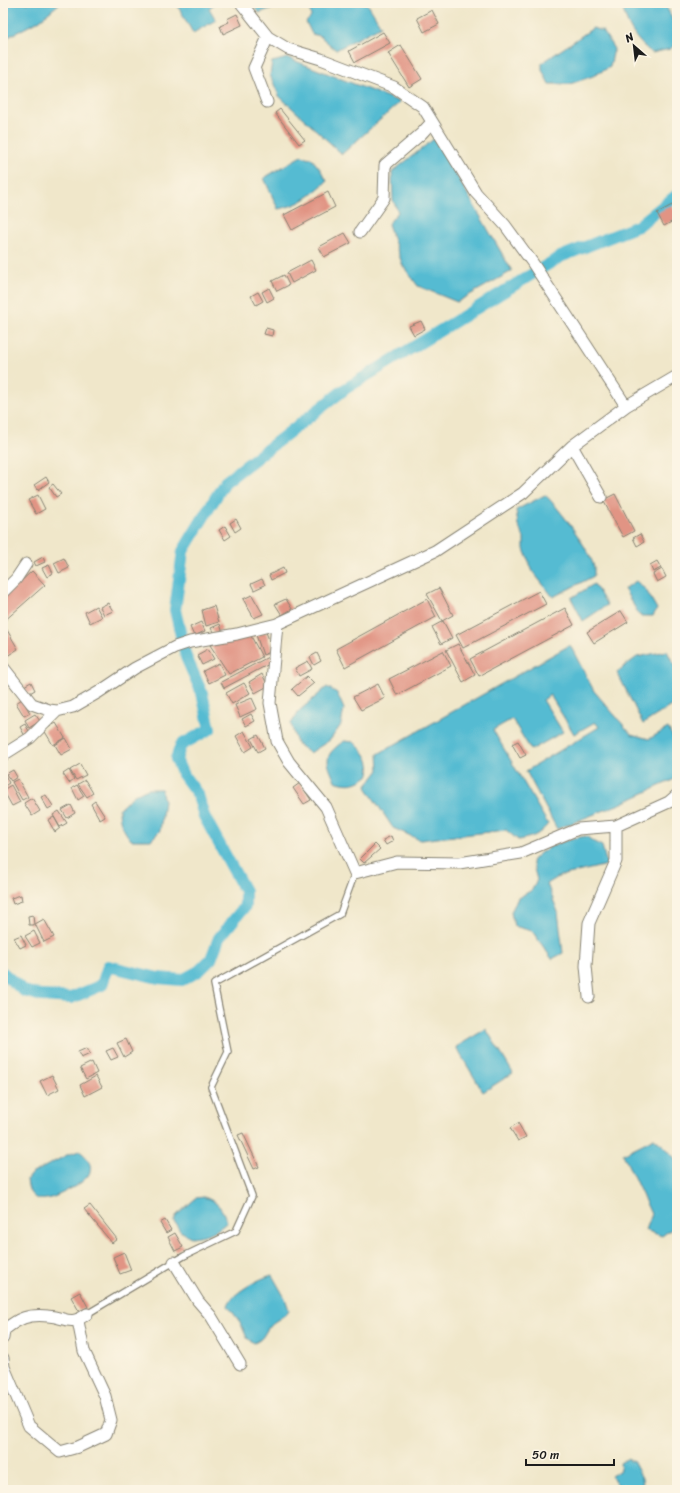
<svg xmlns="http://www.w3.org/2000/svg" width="680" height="1493" font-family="Sriracha,sans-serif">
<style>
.water{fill:#54bbd2;stroke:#386c77}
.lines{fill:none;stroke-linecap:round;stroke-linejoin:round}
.canal{stroke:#54bbd2;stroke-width:12}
.building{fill:#e19484}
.service-casing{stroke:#868273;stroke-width:8}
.minor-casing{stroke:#868273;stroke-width:13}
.service{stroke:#fff;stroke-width:5.5}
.minor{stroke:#fff;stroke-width:11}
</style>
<rect width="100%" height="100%" fill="#fcf5e5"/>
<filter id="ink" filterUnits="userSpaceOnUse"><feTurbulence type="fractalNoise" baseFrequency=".025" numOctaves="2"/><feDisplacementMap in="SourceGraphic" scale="8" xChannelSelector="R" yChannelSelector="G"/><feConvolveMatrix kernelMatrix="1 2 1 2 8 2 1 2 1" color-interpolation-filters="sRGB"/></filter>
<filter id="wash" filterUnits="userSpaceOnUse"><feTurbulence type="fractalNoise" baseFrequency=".012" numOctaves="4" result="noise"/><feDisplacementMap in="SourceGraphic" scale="16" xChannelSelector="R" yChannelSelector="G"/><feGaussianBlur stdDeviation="0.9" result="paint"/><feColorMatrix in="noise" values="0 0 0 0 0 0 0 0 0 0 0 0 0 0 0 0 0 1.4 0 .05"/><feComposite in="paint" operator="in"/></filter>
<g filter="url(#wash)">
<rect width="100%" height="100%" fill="#f0e7ca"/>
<path class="water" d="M3,3H60L40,20L8,37L3,31Z
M176,3H216L209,8L216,20L193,33Z
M251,3H286L259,13Z
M309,3H367L381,26L336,50L320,36L312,34L306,22L311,17Z
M625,3H664C672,16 677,28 677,43L670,49L652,53C636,41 626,25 622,5Z
M593,28L603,31L614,49L610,67L593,76L570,84H549L542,70V63Z
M288,58L400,102L342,154L279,96L270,75L272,62Z
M435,138L512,271L457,302L418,286L403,266L388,224L398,212L393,200L392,172Z
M301,156L311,158L320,169L327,181C310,196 301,205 278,209L264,178Z
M545,495C558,506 590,550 594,567C594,570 594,573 594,576L553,597L533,572L524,549V538L518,525L516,510Z
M636,581L646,590L657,609L653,616H640L624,589Z
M594,584L607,605L583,621L571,598Z
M570,645L594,691L631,734L649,739L668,728L677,744V778L620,804L557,829L526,771L599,727L595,722L574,734L550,695L543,700L563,732L531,750L512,719L493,730L548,824C538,836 533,837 518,840L506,830L420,840L393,828L366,787L379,770L378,754Z
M667,651L677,671V702L643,724L617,672L637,657Z
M327,687L337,693L344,709L341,725L330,740L310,753L297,744L291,724L299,711Z
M344,741L354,742C364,752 372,760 369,775C358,784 349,786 335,781C325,760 324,755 344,741Z
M148,789H161L164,801L160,831L151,840H131C123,830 119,822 119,809L134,795Z
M586,836L594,842L602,846L607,865L560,876L547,884L558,912L563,953L552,959L532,931L514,926L511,912L518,898L532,890L537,880L532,861C543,846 569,839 586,836Z
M486,1029L513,1073L483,1092L456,1047Z
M654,1138L666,1148L677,1161V1225L662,1236L645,1230L651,1214L623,1154Z
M79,1151C86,1155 94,1165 89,1174C86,1180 76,1186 70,1189C52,1199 29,1210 27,1179L31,1174L67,1155Z
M204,1197C218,1202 222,1208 227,1222C217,1232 205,1236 191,1237L180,1231L174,1221L176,1216L196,1198Z
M272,1275L285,1298L289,1310C284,1318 274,1320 269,1327C263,1335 264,1339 254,1343L247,1338L240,1322L228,1306C230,1294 260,1278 272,1275Z
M628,1458L630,1461H633L642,1478L643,1486L637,1490H622L611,1476L621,1470L620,1463Z"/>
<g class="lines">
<path class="canal" d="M3,973L24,991L42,996L71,998L102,985L108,966L158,978L182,980L199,971L211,959L219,938L245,906V891L204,816L198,795L182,773L176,759L181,745L210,729L202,693L186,657L175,610L183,551L225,482L345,389L560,257L638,226L677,195"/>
</g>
<g id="blocks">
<path class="building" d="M432,10L439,24L424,32L417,18Z
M237,14L242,25L223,34L220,26L229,22L227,19Z
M383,32L390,43L355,62L349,51Z
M401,45L422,79L409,87L388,53Z
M280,109L305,140L299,144L275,113Z
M328,192L335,207L292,230L284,215Z
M672,205L677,214V219L664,226L657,213Z
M345,233L351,243L324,257L319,247Z
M311,260L316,270L292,283L287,273Z
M284,275L289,285L277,291L272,281Z
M269,288L274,298L267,302L262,292Z
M258,292L263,301L256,305L251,296Z
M421,321L425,329L414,335L409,326Z
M266,328L273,330L272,336L264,334Z
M46,477L49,482L38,490L34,485Z
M53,484L61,494L56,497L49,487Z
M615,494L634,531L623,537L603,500Z
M38,495L45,509L36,514L28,500Z
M236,519L241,528L235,532L230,523Z
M225,526L231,536L225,540L219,530Z
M640,534L644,542L637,546L633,538Z
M43,557L45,562L36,566L34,562Z
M64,558L69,568L59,573L54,563Z
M657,561L661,568L653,572L650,565Z
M49,565L53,573L47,577L42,568Z
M283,568L285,573L271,580L269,575Z
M662,569L666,577L657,582L653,574Z
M32,571L45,585L3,622V598Z
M262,579L265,585L254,590L251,584Z
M439,588L453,615L442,621L427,594Z
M539,591L546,604L463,648L456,635Z
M252,595L263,614L254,618L243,599Z
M286,599L292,609L282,615L275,604Z
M427,599L436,617L345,667L336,649Z
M108,603L113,611L104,615L100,607Z
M96,606L102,617L90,623L85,612Z
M214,606L219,622L206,626L202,610Z
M565,608L574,625L479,676L470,659Z
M621,611L628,622L594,643L587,632Z
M443,621L452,638L441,644L432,627Z
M201,622L205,631L194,636L190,627Z
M3,623L18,649L4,658L3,657Z
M220,624L222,630L214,634L211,628Z
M266,632L273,651L263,655L256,635Z
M251,636L262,657L229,674L210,645Z
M458,644L475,675L463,682L446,650Z
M208,649L214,659L202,665L197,655Z
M443,651L451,666L397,695L389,679Z
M317,653L321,661L314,665L310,657Z
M270,656L273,662L224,688L221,682Z
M308,661L312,669L299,676L295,668Z
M219,663L225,675L209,683L203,671Z
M262,674L268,686L255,693L249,682Z
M307,676L314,683L298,696L292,689Z
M31,682L35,690L28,694L24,686Z
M244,683L250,693L232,704L226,693Z
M378,684L385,698L361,710L353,697Z
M252,698L257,709L240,717L235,705Z
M22,699L30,713L24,716L16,703Z
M35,714L40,721L29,728L25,720Z
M251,714L255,721L246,726L242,719Z
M56,723L65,738L53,745L44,730Z
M25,724L30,733L25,736L20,727Z
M244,731L253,747L245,752L236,736Z
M258,735L265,748L258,752L251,739Z
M66,738L72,749L61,755L55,745Z
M518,741L526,755L520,758L512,744Z
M80,764L86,775L76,780L70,770Z
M13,770L17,777L11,781L6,774Z
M69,770L74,779L69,783L63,774Z
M3,771L9,783L3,787Z
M18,779L28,797L22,800L12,782Z
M85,780L93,793L87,797L78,784Z
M300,783L311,800L304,804L293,788Z
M11,785L20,802L12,806L3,790Z
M77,785L84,796L78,800L72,788Z
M46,795L53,806L48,809L41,797Z
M32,798L40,811L32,816L24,803Z
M95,801L105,817L100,820L91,804Z
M71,805L75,813L67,818L62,810Z
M59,811L67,823L60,827L53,815Z
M54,817L60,828L55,832L48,820Z
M391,836L393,841L386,845L383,840Z
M375,844L380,849L364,863L360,859Z
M21,895L22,901L13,904L11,898Z
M33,915L34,925H29L28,916Z
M44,919L54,937L44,942L35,924Z
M34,931L40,943L32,947L25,936Z
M21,935L26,945L20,948L14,938Z
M126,1039L132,1052L124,1057L117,1043Z
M87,1048L90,1054L81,1058L78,1052Z
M113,1048L118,1057L111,1060L106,1051Z
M92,1062L97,1073L86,1079L80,1068Z
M52,1075L59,1089L47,1095L40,1081Z
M96,1076L102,1087L85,1096L80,1085Z
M518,1123L526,1137L518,1141L510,1128Z
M243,1133L259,1167L254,1169L238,1135Z
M90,1205L117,1239L112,1243L84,1209Z
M165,1220L171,1230L166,1233L160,1223Z
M175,1233L183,1247L175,1251L168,1237Z
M124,1252L131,1270L120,1274L113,1257Z
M80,1292L88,1307L79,1311L71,1297Z"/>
</g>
</g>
<g filter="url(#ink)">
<use href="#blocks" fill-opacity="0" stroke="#868273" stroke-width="1"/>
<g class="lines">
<g class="service-casing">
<path id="service" d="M87,1314L184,1256L236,1231L252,1196L211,1087L228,1052L214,984L340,914L355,873"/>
</g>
<g class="minor-casing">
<path id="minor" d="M241,3L268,37L254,68L267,102
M360,232L384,198L385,165L421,134L432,122
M626,406L677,376
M572,446L601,497
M3,592L16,579L26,564
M277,624L270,703L277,741L289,762L326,807L355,873L397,862L459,863L521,853L578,829L616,826V861L589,923L586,966L589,997
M3,667L32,704L49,710L57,711L73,707L99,692L135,668L175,647L190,642L237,634L277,624L435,551L523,493L572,446L626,406L532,262L505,225L476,193L423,107L394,87L321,59L288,49L268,37
M3,755L30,738L57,711
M616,826L669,802L677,795
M174,1262L198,1301L211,1316L240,1364
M3,1338L4,1330C19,1318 28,1314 48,1316C66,1317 69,1327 87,1314
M3,1358L4,1367L29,1426L60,1452L78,1447L106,1434L111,1420L105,1396L84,1351L78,1321"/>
</g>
<use href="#service" class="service"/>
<use href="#minor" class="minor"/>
</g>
</g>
<rect width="680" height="1493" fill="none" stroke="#fcf5e5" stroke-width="16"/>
<g transform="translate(634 46) rotate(332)" stroke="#fcf5e5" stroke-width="3" paint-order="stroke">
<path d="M0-3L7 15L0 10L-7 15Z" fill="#1c1c1c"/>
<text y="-6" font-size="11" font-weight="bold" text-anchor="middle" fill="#1c1c1c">N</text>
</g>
<path d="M526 1459v6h88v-6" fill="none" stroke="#1c1c1c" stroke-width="2"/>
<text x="532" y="1459" font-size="12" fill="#1c1c1c" stroke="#fcf5e5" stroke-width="3" paint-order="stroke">50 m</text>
</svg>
